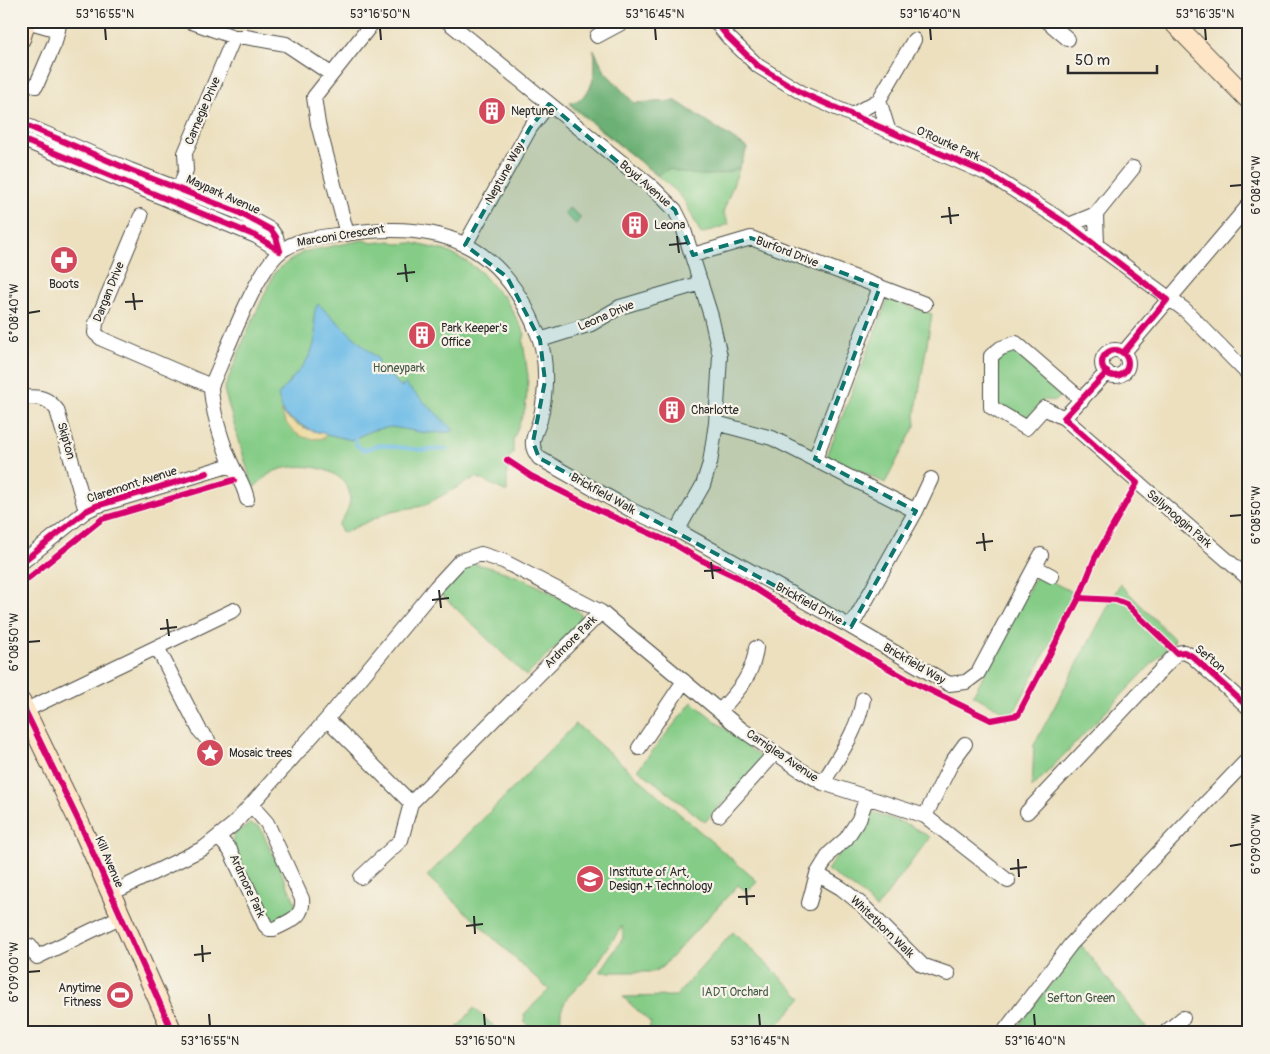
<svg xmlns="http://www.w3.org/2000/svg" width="1270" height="1054" font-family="Pangolin,sans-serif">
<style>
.green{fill:#85cc87;stroke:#587c59}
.forest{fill:#6cb074;stroke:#4c6e50}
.sand{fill:#eeda9e;stroke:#8c8264}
.water{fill:#6cbbe7;stroke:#4c7389}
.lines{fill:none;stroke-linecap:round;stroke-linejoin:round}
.stream{stroke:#6cbbe7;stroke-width:4}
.street-casing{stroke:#484641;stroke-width:16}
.secondary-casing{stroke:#484641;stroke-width:21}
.street{stroke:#fff;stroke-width:14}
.secondary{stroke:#fde5c5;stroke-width:19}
.cycleway-casing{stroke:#f7f3e8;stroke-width:9}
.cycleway{stroke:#d6006c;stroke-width:6}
.marked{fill:#0f766e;fill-opacity:0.2;stroke:#0f766e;stroke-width:4;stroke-dasharray:10 6;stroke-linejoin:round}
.ticks{fill:none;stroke:#2b2b2b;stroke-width:2}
.labels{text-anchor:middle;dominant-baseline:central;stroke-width:4.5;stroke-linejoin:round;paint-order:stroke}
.street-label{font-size:12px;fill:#2b2b2b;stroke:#f7f3e8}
.poi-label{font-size:12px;fill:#2b2b2b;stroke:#f7f3e8;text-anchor:start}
.park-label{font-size:12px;fill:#465b47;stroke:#f7f3e8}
.neatline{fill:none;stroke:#2b2b2b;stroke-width:2}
.ticks-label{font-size:12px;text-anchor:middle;fill:#2b2b2b}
</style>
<rect width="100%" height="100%" fill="#f7f3e8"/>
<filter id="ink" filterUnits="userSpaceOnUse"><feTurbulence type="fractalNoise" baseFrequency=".02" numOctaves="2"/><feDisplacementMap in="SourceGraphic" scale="10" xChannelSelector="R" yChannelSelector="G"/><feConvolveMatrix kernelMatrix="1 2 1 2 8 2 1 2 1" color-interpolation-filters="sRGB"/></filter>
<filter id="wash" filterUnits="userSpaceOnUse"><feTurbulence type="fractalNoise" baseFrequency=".0096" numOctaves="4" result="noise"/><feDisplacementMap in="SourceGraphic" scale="20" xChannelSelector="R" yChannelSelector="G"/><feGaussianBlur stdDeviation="1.12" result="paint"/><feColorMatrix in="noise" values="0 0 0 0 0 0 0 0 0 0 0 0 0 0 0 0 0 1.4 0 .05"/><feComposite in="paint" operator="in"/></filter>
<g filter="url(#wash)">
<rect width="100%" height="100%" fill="#ece0bf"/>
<path class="green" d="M594,50L605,72L634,103L676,101L747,148L723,212L729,224L701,234L684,200L675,190L573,108L570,103C594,98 597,71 594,50Z
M569,208L581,217L576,224L564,214Z
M363,240L372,243L391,241L397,244L412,243L446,251L466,261L481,272L500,295L504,296L525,334L523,342L528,376L527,393L525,409L513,440V453L507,460V492L476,477L423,506L391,511L343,533L338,525C376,479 315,456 275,471C267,474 260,483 253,488L224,390L247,332L275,272L285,264L303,252Z
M888,299L932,314L915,416L916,424L885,483L860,471H851L827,456Z
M1017,350L1063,393L1056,401L1044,400L1026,419H1020L997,406V359L1003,352Z
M470,563C506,569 553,589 581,614L579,625L526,676L440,593Z
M1037,574L1076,594L1012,716L973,695Z
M1120,584L1175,640L1032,788L1034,745Z
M692,702L764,760L705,822L638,769Z
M576,724L757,881L747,892L738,885L662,967L653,972H600L623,938L622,926L591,973L566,999L561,1011L560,1033H535L525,1023L524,1014L549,990L427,876Z
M872,812L909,825L930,837L876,909L862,894L827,870C840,849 860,835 872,812Z
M250,824L260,827L296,904L293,911L277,920L266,917L232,842L234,834Z
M733,932L802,998L770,1033H656L649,1027L651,1023L623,997L676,996Z
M1081,945L1150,1033H1013Z
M474,1008L501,1033H453Z"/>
<path class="forest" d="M594,50L605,72L634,103L676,101L747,148L740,167C718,179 692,176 669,169L657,175L645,166L570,103C594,98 597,71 594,50Z"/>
<path class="sand" d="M281,411C289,423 312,433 326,433L324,438C302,442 287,431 281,411Z"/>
<path class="water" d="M318,304L379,360L376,364L402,387L405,384L454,430L451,432L425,433L392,427L373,430L351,440L310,430L284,415L278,396C290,378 312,362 315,339C317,328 310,315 318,304Z"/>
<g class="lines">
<path class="stream" d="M355,438L357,446L364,450L379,445L422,450L447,449"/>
</g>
</g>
<g filter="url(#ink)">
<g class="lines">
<g class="street-casing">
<path id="street" d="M27,21L58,30
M189,21L234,37H246L286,44L331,74
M447,21L652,187L675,210L682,224L711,316L720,356L716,423L710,463L703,485L677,531
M715,21L728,37L758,66L804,94L990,175L1069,225L1185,310L1249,375
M1047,21L1068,39
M597,36L625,21
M36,86L55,42L60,21
M852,115L879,100
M21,123L130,170L238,212L271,230L276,237L280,251
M888,129L879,100L914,40
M21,139L256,236L280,251
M180,187L186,170L185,153L234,37
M141,216L96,323L95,333L102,339L211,386
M1069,225L1096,214
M347,234L318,124L314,97L374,21
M465,245L530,128L549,104
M1097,246L1096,214L1133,168
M693,255L751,238L925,304
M540,340L591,324L620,307L701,283
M1102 363a13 13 0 1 1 26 0a13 13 0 1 1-26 0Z
M1124,352L1249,205
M1107,372L1064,418L1249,579
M21,397C38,397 47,396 57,410L86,511
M1064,418L1044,408L1026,428L991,407V356L1001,348L1016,343L1082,400
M815,459L880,287
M247,499C243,481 237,477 231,463C222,443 211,407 211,386C226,354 255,272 280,252C297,238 323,237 344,234C440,219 503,242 539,337C548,362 546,395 540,420C538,427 534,434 533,441C532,448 535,453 539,458L633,511L682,533L851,627L916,511L772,438L716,423
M916,511L931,479
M21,563L86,511L96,506L231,465
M1035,567L1052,576
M851,627L949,684L966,682L978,673L1041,555
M157,647L200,731L208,740
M26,710L234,610
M720,711C737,692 753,676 756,648
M327,719L411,803L601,612
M639,748L684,681
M823,783C838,757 859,729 863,699
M1027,812L1177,653L1184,652L1192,656L1249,708
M719,815L775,753
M925,816L952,762L965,744
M219,838L230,850L265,925L269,929H274C289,921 304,918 302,899L267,823L252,806
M817,874L841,888L861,904L922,965L948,974
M361,877L401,840L411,803
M110,894L204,848L234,824L327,719L436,587L460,561L481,554L503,561L601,612L741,729L799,769L823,783L925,816L1008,881
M809,903L817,874L830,853L846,839L859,819L867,797
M30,946L37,957L120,917
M1003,1033L1071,944L1249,758
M1165,1033L1183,1018"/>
</g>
<g class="secondary-casing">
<path id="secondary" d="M1172,21L1249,100
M21,38L26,21
M21,702L81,826L173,1033"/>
</g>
<use href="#street" class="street"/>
<use href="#secondary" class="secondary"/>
<g class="cycleway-casing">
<path id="cycleway" d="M715,21L728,37L758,66L804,94L990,175L1069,225L1167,300L1124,352
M21,123L130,170L238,212L271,230L276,237L280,251
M21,139L256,236L280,251
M1102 363a13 13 0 1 1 26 0a13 13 0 1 1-26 0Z
M507,460L531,476L598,510L674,544L699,559L737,577L807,622L909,680L991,720L1018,715L1079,598L1095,558L1137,483L1064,418L1107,372
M21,563L86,511L96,506L207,473
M21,584L102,519L234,480
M1079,598L1116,600L1126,604L1177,653L1184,652L1192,656L1249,708
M21,702L81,826L173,1033"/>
</g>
<use href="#cycleway" class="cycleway"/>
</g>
</g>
<path class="marked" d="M549,104L675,210L693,255L751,238L880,287L815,459L916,511L851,627L539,458L533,442L545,381L540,340L507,277L465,245L530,128Z"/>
<path class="ticks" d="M105,28L106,40M380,28L381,40M655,28L656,40M930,28L931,40M1205,28L1206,40M1230,186L1242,185M949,207L951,224M941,217L959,215M677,236L679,253M669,245L687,243M405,264L407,282M397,274L415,272M133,293L135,310M125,302L143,301M28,313L40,311M1230,516L1242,515M983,533L985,551M976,543L993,541M711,562L713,579M704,571L721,570M439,590L441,608M432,600L449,598M167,619L169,636M160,629L177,627M28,642L40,641M1230,846L1242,844M1018,859L1019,877M1010,869L1027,867M746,888L747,905M738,897L755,896M474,916L475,934M466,926L483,924M202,945L203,962M194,955L211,953M28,972L40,971M209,1014L210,1026M484,1014L485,1026M759,1014L760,1026M1034,1014L1035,1026"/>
<defs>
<g id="building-disc" transform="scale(1.4375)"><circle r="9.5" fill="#d1495b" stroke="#f7f3e8"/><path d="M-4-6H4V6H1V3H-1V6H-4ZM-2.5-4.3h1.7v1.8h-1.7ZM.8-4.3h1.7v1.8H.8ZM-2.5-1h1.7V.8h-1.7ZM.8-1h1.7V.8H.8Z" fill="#fff"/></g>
<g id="pharmacy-disc" transform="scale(1.4375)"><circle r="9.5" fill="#d1495b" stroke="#f7f3e8"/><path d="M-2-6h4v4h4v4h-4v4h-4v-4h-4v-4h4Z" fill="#fff"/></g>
<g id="sight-disc" transform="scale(1.4375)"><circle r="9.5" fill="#d1495b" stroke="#f7f3e8"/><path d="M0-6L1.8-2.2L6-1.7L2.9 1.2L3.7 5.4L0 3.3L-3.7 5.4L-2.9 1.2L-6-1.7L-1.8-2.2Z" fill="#fff"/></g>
<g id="university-disc" transform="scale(1.4375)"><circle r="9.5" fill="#d1495b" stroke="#f7f3e8"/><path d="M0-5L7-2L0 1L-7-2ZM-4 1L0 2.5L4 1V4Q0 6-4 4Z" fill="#fff"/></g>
<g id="stadium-disc" transform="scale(1.4375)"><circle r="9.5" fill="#d1495b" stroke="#f7f3e8"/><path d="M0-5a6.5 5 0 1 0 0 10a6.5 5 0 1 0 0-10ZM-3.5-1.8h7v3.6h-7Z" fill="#fff"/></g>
</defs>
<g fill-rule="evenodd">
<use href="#building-disc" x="492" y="111"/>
<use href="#building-disc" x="635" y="225"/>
<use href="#pharmacy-disc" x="64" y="260"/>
<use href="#building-disc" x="422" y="335"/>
<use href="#building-disc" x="672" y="410"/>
<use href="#sight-disc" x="210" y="753"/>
<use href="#university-disc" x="590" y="879"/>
<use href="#stadium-disc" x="120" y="995"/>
</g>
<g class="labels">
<g class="street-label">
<text transform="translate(203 111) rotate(-67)">Carnegie Drive</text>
<text transform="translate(948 144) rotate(24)">O'Rourke Park</text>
<text transform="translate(505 173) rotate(-61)">Neptune Way</text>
<text transform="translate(645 184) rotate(41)">Boyd Avenue</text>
<text transform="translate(223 195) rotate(24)">Maypark Avenue</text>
<text transform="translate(341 236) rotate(-9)">Marconi Crescent</text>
<text transform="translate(787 252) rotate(21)">Burford Drive</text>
<text transform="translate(109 292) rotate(-68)">Dargan Drive</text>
<text transform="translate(606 316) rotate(-23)">Leona Drive</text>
<text transform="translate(66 441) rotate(74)">Skipton</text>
<text transform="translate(132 485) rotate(-18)">Claremont Avenue</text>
<text transform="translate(603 494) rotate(29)">Brickfield Walk</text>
<text transform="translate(1179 519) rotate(41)">Sallynoggin Park</text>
<text transform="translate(809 604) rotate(29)">Brickfield Drive</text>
<text transform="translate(571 642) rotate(-45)">Ardmore Park</text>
<text transform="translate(1210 659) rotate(40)">Sefton</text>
<text transform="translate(914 664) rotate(30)">Brickfield Way</text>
<text transform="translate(782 756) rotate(34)">Carriglea Avenue</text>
<text transform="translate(109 862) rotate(67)">Kill Avenue</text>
<text transform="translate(247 886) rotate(65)">Ardmore Park</text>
<text transform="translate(882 927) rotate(44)">Whitethorn Walk</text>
</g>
<g class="poi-label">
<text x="511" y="111">Neptune</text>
<text x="654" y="225">Leona</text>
<text x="64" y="284" text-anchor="middle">Boots</text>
<text x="441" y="328">Park Keeper's<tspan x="441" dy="14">Office</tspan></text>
<text x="691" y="410">Charlotte</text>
<text x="229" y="753">Mosaic trees</text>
<text x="609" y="872">Institute of Art,<tspan x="609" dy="14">Design + Technology</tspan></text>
<text x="101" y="988" text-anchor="end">Anytime<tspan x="101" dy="14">Fitness</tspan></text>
</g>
<g class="park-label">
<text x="399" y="368">Honeypark</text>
<text x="735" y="992">IADT Orchard</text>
<text x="1081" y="998">Sefton Green</text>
</g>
</g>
<rect width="1270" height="1054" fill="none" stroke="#f7f3e8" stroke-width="55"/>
<path d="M1068 65v8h89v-8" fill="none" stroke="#2b2b2b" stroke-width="2.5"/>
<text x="1075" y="65" font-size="15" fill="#2b2b2b" stroke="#f7f3e8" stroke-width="4" paint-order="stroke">50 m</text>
<rect x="28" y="28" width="1214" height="998" class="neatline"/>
<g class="ticks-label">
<text x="105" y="18">53°16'55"N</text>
<text x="380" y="18">53°16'50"N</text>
<text x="655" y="18">53°16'45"N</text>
<text x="930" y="18">53°16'40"N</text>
<text x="1205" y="18">53°16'35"N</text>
<text transform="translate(1256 185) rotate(-90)" y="4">6°08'40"W</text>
<text transform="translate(14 313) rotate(-90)" y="4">6°08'40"W</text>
<text transform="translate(1256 515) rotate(-90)" y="4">6°08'50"W</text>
<text transform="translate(14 642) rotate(-90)" y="4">6°08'50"W</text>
<text transform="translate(1256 844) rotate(-90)" y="4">6°09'00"W</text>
<text transform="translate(14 972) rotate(-90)" y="4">6°09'00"W</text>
<text x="210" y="1045">53°16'55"N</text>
<text x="485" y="1045">53°16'50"N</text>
<text x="760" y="1045">53°16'45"N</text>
<text x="1035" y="1045">53°16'40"N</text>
</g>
</svg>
